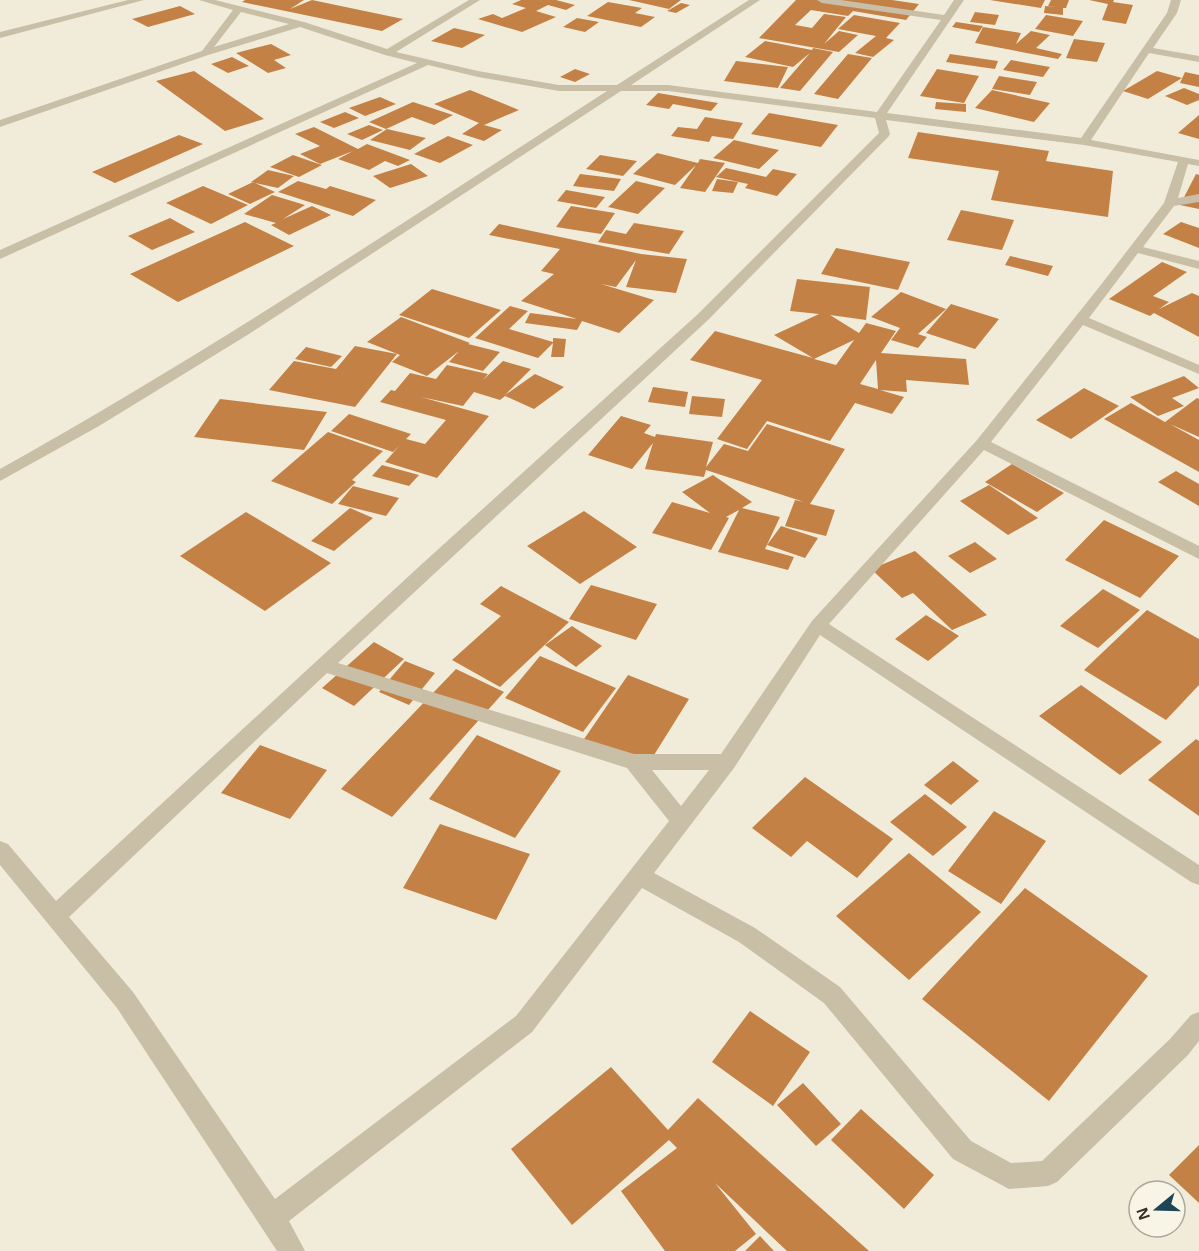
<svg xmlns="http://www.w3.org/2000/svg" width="1199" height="1251" font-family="Helvetica,sans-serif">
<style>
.building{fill:#c48145;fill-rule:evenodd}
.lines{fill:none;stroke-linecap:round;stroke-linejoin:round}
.street{fill:#c9bea6;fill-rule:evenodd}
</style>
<rect width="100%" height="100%" fill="#f1ecda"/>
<path class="building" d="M245,0H304L290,9L312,0L403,19L382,31L242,2Z
M521,0H556L575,5L566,10L548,5L536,11L556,17L522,32L478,19L493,14L502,18L526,8L512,4Z
M629,0H681L669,9Z
M796,0H892L919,4L906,20L853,11L848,16L811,10L795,25L812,28L824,14L846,17L824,44L839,31L858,35L839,52L759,38Z
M990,0H1045L1041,8Z
M1051,0H1069L1066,8H1063V15L1044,13L1045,6L1057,7L1048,6Z
M1089,0H1114L1113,2L1133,5L1126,24L1102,20L1108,4Z
M608,2L642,8L635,13L655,17L641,27L587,16Z
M681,3L690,5L676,13L667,11Z
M180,6L195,14L148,27L132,19Z
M975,12L999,15L995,25L970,22Z
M854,15L900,23L886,38L894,40L873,57L855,53L876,36L838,29Z
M1046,15L1083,21L1073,36L1035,29Z
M577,18L599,22L585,32L563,27Z
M956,22L983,26L979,32L952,27Z
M983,27L1021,33L1016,44L1031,31L1050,35L1036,48L1062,54L1058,59L975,43Z
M454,28L485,35L462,48L431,41Z
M1074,39L1105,43L1097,62L1066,58Z
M765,41L812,50L813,48L833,52L800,91L780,88L810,53L793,67L745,57Z
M271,44L291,55L274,60L286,68L268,73L236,53Z
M848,54L872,58L838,99L814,94Z
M950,54L998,61L995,69L946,62Z
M232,57L249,66L228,73L211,64Z
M1011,60L1050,67L1043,77L1003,70Z
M736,61L788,67L778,88L724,81Z
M575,69L590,74L575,82L560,77Z
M937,69L979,76L964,103L920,96Z
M194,71L264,119L225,131L156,81Z
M1157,71L1182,78L1148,99L1123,91Z
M1185,72L1199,75V87L1180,83Z
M999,76L1037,82L1030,95L992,89Z
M1184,88L1199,94V100L1187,105L1165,96Z
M470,90L519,110L484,125L502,130L484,141L462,134L479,123L434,104Z
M992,90L1050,103L1034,122L975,108Z
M658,93L718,103L711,111L673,104L669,109L646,105Z
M380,97L396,104L365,116L349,108Z
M413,102L453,115L434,125L412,117L386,129L369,122Z
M936,102L966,104V112L935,109Z
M345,112L359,118L334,128L320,122Z
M769,113L838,125L821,147L751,134Z
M1199,115V139L1178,133Z
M705,117L743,123L733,139L712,136L709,142L671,136L678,127L697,129Z
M369,125L383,130L362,140L347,134Z
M314,127L358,149L367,144L410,160L398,166L385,161L369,170L338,159L353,151L320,164L300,154L320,146L295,134Z
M387,129L426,138L410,150L370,140Z
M918,132L1049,151L1046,161L1113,171L1108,217L991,200L999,171L908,158Z
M179,135L203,144L115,183L92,172Z
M448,136L473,145L440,163L414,154Z
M734,140L779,150L759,169L713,158Z
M657,153L698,163L700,159L725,163L705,192L680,188L696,165L675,185L633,174Z
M293,155L316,163L322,165L299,177L270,167Z
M600,155L637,161L623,176L586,169Z
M411,164L428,176L390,188L373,176Z
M726,168L766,177L773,169L797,174L777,196L745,188L748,184L716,177Z
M268,170L294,176L278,188L251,182Z
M580,174L621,179L614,191L573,186Z
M1196,174L1199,175V209L1180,205Z
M717,179L738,182L733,193L712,191Z
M298,181L326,189L330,186L376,200L353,216L278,192Z
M636,181L665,188L638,214L608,207Z
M253,182L275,192L250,204L228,194Z
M203,186L248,205L211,224L166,203Z
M566,190L605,197L596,208L557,201Z
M272,195L305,205L283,219L312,206L331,215L289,235L271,225L276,223L244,214Z
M571,206L615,213L601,234L556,227Z
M961,210L1014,220L1002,250L947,240Z
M170,218L195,232L152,250L128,236Z
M245,222L294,246L178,302L130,274Z
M1181,222L1199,228V248L1163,234Z
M634,223L684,231L669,254L598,242L606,230L626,234Z
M499,224L641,254L687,259L676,293L626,287L636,260L616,287L601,284L654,300L619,333L582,321L577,330L525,323L530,313L577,319L521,301L554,274L541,271L560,249L489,235Z
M836,248L910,262L898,290L821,274Z
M1010,256L1053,266L1048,276L1005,265Z
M1162,262L1187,272L1153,296L1169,302L1159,309L1192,293L1199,296V337L1154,313L1150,316L1109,299Z
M797,279L870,287L866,320L830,315L859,333L866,323L896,331L881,353L966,359L969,385L906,380L907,392L880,390L904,397L892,414L855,403L830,441L767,421L747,449L717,439L762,380L690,360L715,331L813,358L774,335L819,314L790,311ZM854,340L836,365L814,359ZM876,360L878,389L860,384Z
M432,289L501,310L469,338L399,315Z
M901,292L946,309L918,334L927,337L918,348L891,340L900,328L871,317Z
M951,304L999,319L975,349L926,333Z
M510,306L528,311L509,329L553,342V338L566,339L564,357H551L553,343L538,358L475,338Z
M401,317L470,343L468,344L500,352L483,371L449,362L459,351L427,376L392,362L400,355L367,342Z
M355,346L397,354L355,407L269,390L294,361L336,369Z
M306,347L342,356L331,367L295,359Z
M503,361L531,369L505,395L535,374L564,387L534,409L505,396L500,400L474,392L463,406L421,397L489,416L437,478L385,462L400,445L393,452L331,431L349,414L411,434L406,439L425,444L446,420L380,402L391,390L395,391L410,373L436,379L447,365L488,374L483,380Z
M1184,376L1199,388L1172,398L1184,406L1158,416L1130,397Z
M653,387L688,392L685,407L648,402Z
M1084,388L1119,406L1071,439L1036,420Z
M692,396L725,399L722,417L689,414Z
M1197,398L1199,399V437L1170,424L1199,440V472L1104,419L1131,403L1165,422Z
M220,399L327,412L304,450L194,437Z
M621,416L651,425L644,433L655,437L656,434L713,442L706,467L724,444L748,451L767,424L845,449L810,504L835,510L826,536L785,526L795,500L804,502L706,470L704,477L645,469L653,443L632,469L588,455Z
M328,432L383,451L352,480L356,482L332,504L271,481Z
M1012,464L1064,493L1037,512L985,482Z
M382,465L419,475L409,486L372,476Z
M1176,471L1199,484V506L1158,482Z
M713,475L752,502L742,508L780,517L765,549L794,557L788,570L718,552L739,510L726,517L729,518L711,550L652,533L672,502L710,513L682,492Z
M989,485L1038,518L1008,535L960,501Z
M353,486L399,498L386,516L338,504Z
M350,508L373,518L334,551L311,541Z
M584,511L637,547L580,584L527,546Z
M246,512L331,563L265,611L180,556Z
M1104,520L1179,556L1140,598L1065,560Z
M781,526L818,538L805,558L767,545Z
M975,542L997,559L970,573L948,556Z
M915,551L987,615L952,630L913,593L902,598L871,569Z
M591,585L657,604L636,640L569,619Z
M501,586L569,622L500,687L452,660L501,616L480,604Z
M1103,589L1140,610L1098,648L1060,626Z
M1147,610L1199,639V685L1166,720L1084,670Z
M926,615L959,636L928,661L895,639Z
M572,626L602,646L576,667L545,645Z
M374,642L404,659L354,706L322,688Z
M540,656L616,688L583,732L505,698Z
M405,661L435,673L409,705L379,692Z
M456,669L504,692L392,817L341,789Z
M628,675L689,699L644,771L580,745Z
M1081,685L1162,742L1120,775L1039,716Z
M477,735L561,771L515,838L429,799Z
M1196,739L1199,741V816L1148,780Z
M260,745L327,770L290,819L221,793Z
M953,761L979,781L951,805L924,785Z
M805,777L893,839L857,878L807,841L791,857L752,828Z
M925,794L967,827L933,856L890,822Z
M994,811L1046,841L1001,904L948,871Z
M440,824L530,854L496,920L403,888Z
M909,853L981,912L909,980L836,916Z
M1025,888L1148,976L1049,1101L922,999Z
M750,1011L810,1052L773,1106L712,1062Z
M611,1067L668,1130L698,1098L869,1251H787L715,1183L756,1234L735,1251H665L621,1191L677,1148L669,1140L572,1225L511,1149Z
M803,1083L841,1124L816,1146L777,1105Z
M861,1109L934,1175L904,1209L831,1140Z
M1199,1145V1203L1169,1175Z
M760,1236L774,1251H745Z"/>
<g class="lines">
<path class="street" d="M128,0H144L0,38V32Z
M199,0H215L304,22L387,49L469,0H480L396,52L478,71L559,85H617L749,0H760L631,85H668L877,112L941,20L822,3L817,0H841L944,15L954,0H964L887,113L1081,138L1167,13L1171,0H1181L1177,13L1153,48L1199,56V62L1149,53L1091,140L1199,160V166L1188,164L1178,198L1199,194V202L1174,206L1143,247L1199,261V269L1138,253L1089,318L1199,365V374L1083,325L991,442L1199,546V559L984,450L829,624L1199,865V885L1191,882L820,635L734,768L654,873L755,928L840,987L971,1141L1011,1163L1042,1161L1170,1039L1191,1015L1199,1012V1041L1188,1055L1057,1182L1048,1186L1009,1189L953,1159L824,1003L739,942L642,888L532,1032L289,1221L305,1251H277L117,1008L0,865V841L8,844L56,901L423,563L698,314L879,133L875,118L668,91H621L249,334L99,426L0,481V469C208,353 407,220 607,91H559L478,77L428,65L0,259V250L417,63L385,55L300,27L208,55L0,127V120L202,51L233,10ZM241,12L289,24L214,47ZM886,120L1084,145L1178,162L1164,203L1100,286L977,440L812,621L721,754H634L338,663L708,320L889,136L890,134ZM327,673L627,768L669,821L516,1016L275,1199L133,992L69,917ZM652,770H709L681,806Z"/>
</g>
<g transform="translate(1157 1209) rotate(251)"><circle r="28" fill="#f9f5e6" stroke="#aba69a" stroke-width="1.5"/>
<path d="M0-4.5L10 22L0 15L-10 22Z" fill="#1d4556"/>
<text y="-9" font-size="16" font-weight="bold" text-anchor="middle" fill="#352f27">N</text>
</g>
</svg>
